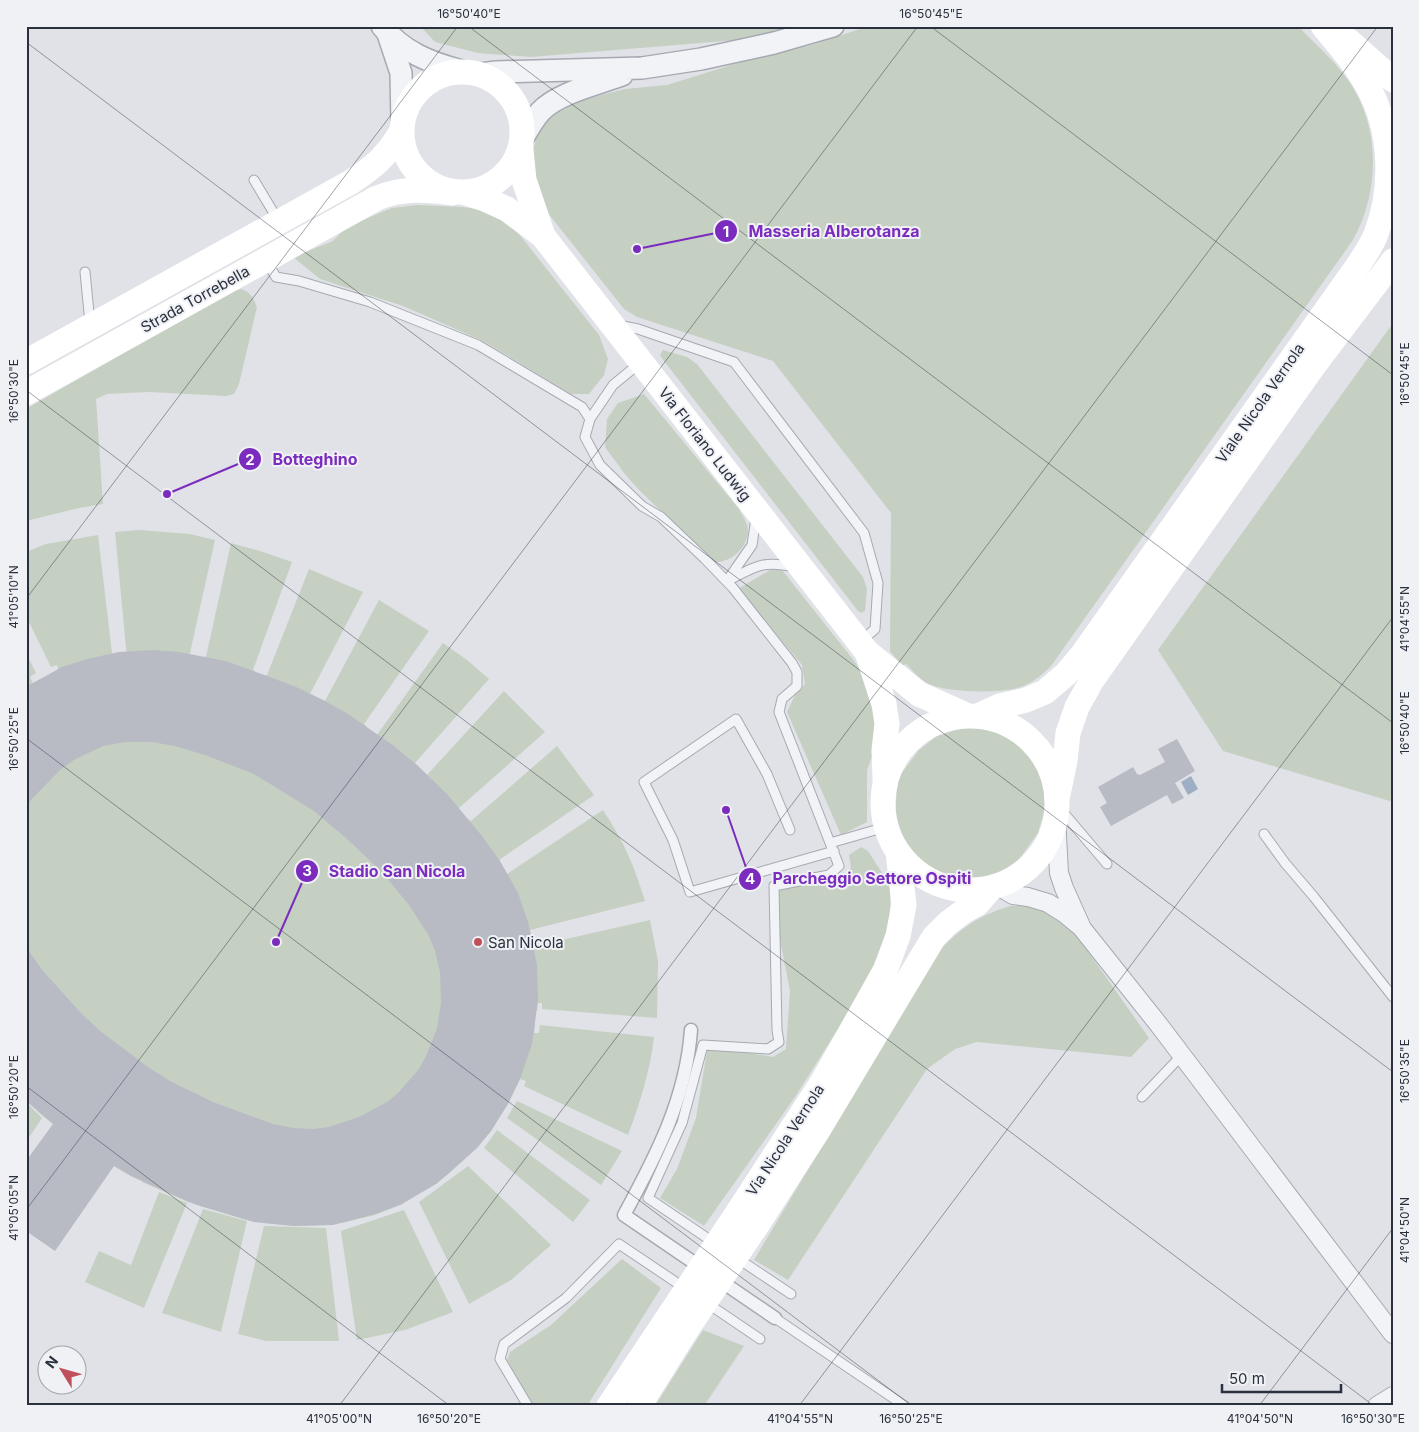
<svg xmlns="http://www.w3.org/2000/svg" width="1419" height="1432" font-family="Inter,sans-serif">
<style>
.green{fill:#c5d0c2}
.water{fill:#9eaec4}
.building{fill:#b8bbc4}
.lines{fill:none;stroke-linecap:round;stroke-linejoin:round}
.service-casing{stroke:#a6a9b1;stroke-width:11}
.pedestrian-casing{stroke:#a6a9b1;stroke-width:15}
.minor-casing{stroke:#a6a9b1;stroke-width:20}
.tertiary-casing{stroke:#a6a9b1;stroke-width:24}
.service{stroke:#f2f3f6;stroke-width:9}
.pedestrian{stroke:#f2f3f6;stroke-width:12}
.minor{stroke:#f2f3f6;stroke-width:18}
.tertiary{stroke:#f2f3f6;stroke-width:21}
.secondary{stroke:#fff;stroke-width:25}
.secondary-bridge{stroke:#fff;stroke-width:25}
.ticks{fill:none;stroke:#2a303d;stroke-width:1;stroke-opacity:0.45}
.poi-dot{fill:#c0515c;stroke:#eff1f5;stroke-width:2}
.labels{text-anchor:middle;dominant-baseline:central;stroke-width:4;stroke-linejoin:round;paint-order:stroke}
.street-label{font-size:15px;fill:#2a303d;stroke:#eff1f5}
.poi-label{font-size:15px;fill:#2a303d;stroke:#eff1f5;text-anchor:start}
.leader{fill:none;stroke:#7b2cbf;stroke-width:2}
.callout-dot{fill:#7b2cbf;stroke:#eff1f5;stroke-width:2}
.mark-label{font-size:15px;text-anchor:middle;font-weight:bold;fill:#fff}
.callout-label{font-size:16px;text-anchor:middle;font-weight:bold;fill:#7b2cbf;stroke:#eff1f5;stroke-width:4;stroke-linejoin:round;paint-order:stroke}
.neatline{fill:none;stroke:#2a303d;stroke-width:2}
.ticks-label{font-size:12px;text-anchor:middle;fill:#2a303d}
</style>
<rect width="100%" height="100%" fill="#e0e2e7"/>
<path class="green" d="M420,26H788L749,39L531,57L478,53L435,42Z
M869,26H1298C1315,44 1334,60 1348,80C1381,127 1380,191 1353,240L1051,666C1043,674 1034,682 1023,686C1004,694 948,693 929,684C919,679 913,671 906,664L902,666L890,651L891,513L773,361L637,317L624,309L536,198L531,161L537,133L549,113L578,101L625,89L667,85L741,62L812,45Z
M417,205L462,207L495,211L519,234L599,335L608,359L604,375L589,394H571L483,341L403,306L320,279L293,257L333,241L346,227L392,208Z
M241,289C251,292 253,298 257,307L239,384L234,394L226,396L149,392L107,394L96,399L103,504L79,508L26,521V409L232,291Z
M1393,323V802L1223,751L1158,650Z
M663,350L687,357L697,364L863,577L867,589L865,611L861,613L858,611L661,357L660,355Z
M644,394L739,509C742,515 748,524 748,530C748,548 731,563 714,562L639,490L624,473L605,447L607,419L618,403Z
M139,530L190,534L215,540L190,653L191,660L202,662L204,656L206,657L231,543L260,551L292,562L253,670L255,671L254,677L262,680L265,675H267L309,569L363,592L310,694L325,701L379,600L429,631L364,724L367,727L365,733L374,739L443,643L467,660L489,679L415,763L427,775L504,691L545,732L459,808L461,811L458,817L464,823L469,819L471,821L557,746L594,795L499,860L507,874L603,810C624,842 634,865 645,901L530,930L531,934L524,936L526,948L650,920L658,961L657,1018L542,1009V1003H538L537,1011L528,1010L527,1023L535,1025L534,1033H539L540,1025L654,1037C650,1071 640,1103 628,1135L524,1086L526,1081L520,1079L517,1086L510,1082L504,1094L511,1098L491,1131L475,1150L469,1143L465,1159L436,1184L400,1195L403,1204L375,1215L342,1223L340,1215L329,1216L328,1225L294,1226L264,1223L265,1215L250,1221L200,1206L202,1199L193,1196L190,1203L142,1182L145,1175L135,1170L132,1177C98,1157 67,1136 37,1111L41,1105L26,1101V653L36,673L30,677L33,683L40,679L43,685L58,669L57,665L51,667L26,616V552L46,544L98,535L112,653L114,660L127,658L115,532Z
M770,570H782L855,662L873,691L877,743L867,770V822L841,835L787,712L795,695L805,684L802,665L738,589Z
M983,726L1005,733L1030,753L1045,776L1047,802L1038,833L1014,866L988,881L963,880L937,873L915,858L902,838L895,812L898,778L919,750L937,736L960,729Z
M861,847L868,851L891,887L889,926L877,959L845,1018L795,1097L704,1226L660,1198L677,1169L696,1118L707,1051L734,1050L773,1057L786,1049L790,991L780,940L774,886L790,883L839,886L851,867L849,855Z
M1010,906H1031L1047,909L1072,929L1149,1038L1131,1057L977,1042L955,1049L927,1069L788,1280L754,1260L938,952C961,928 978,916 1010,906Z
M517,1101L622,1151L601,1185L507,1118Z
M26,1102L42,1118L26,1142Z
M497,1130L590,1200L573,1222L484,1148Z
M468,1166L551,1245L511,1280L469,1304L419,1202Z
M159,1192L187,1203L144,1308L85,1282L99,1251L131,1265Z
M203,1209L247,1221L221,1332L162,1313Z
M404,1210L453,1312L405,1330L357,1340L341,1231Z
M264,1226L326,1228L339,1341H266L238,1334Z
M622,1259L661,1288L587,1406H532L507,1360L510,1352L551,1325Z
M703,1330L744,1346L704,1406H655Z"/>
<path class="water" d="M1191,776L1198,789L1188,795L1181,782Z"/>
<path class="building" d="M153,650L179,652L226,661L294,686L325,701L348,714L394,746L418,766L447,794L482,836L500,861L518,893L528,922L537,965L538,998L535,1023L532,1044L520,1079L508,1104L491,1131L477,1148L448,1174L436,1184L402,1204L375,1214L333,1225L294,1226L254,1222L194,1204L135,1178L114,1166L55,1251L26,1231V1161L53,1124L26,1101V947L43,971L81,1013L99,1030L148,1067L170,1081L213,1102L273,1124L293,1128L313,1129L329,1127L359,1117L387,1102L398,1093L419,1069L427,1054L437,1028L441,1003L440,972L435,951L429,936L409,905L380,870L346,838L314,811L254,774L205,755L175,746L152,742H125L103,746L74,760L61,769L26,805V687L62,667L87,659L119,652Z
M1177,739L1195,771L1175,783L1184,798L1172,804L1167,795L1111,826L1100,807L1107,803L1098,787L1133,767L1137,774L1140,775L1165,762L1158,749Z"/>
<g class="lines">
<g class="service-casing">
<path id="service" d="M254,180L278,220
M266,261L276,277L299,281L370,302L478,345L582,407L590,419L585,437L600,465L642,506L661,517L705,559L733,588L792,663L797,672V686L782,699L779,712L839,866L829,875L774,886L777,1030L779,1042L768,1049L703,1045L682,1123L648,1198L716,1244
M85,272L90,323
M618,325L638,329L734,362L864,533L878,583L875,629L860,642
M590,419L613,385L641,362
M729,580C756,566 764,560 794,567
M727,581L752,545L756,518
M1057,805L1107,864
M790,830L767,774L736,719L644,782L673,840L690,892L834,851
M1264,834L1285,863L1314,897L1393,997
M830,843L886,827
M1142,1097L1182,1055
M737,1258L791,1294
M707,1303L760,1339
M775,1318L905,1406
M528,1406L500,1359L504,1344L566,1298L619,1244L686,1289"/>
</g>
<g class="pedestrian-casing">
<path id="pedestrian" d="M691,1030C686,1099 656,1156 624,1215L775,1318"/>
</g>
<g class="minor-casing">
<path id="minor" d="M1056,817L1059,873L1064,888L1081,926
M998,886L1013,895L1028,897L1048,903L1064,913L1081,927L1159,1025L1393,1334
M1377,1406L1393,1396"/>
</g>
<g class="tertiary-casing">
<path id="tertiary" d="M382,26C402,52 431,63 462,71
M388,34L401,73L402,124
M481,74L496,72L642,68L701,59L774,43L833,26
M523,138C528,129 533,120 540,112C557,93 598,84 622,75"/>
</g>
<use href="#service" class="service"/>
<use href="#pedestrian" class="pedestrian"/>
<use href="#minor" class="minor"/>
<use href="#tertiary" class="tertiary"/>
<path class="secondary" d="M1348,40L1393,80
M402 132a60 60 0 1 1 120 0a60 60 0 1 1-120 0Z
M521,150L524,180L543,236
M466,193L485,199L507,209L543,236L867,652L919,694L968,716
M26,362L351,182C374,167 387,156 401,132
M26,393L377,198C402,188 426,189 452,193
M867,652L884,704L887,724L884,750L885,779
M978,716L1000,706L1026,700L1045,692L1066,674L1082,655L1359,264C1365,254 1372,245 1376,234C1394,188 1392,129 1367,85C1355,64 1339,45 1323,26
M883 803a87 87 0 1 1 174 0a87 87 0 1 1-174 0Z
M1057,799L1065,761L1068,733L1077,707L1092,680L1312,368L1393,261
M740,1209L823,1081L885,971L898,936L904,905L898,852
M759,1222L817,1132L934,937L948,923L964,911L977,904L991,888
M609,1406L669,1316
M639,1406L687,1329"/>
<path class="secondary-bridge" d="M669,1316L740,1209
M687,1329L759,1222"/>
</g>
<path class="ticks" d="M468,26L1393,723M930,26L1393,375M1391,26L1393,27M26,42L1393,1072M26,390L1374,1406M26,599L458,26M26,738L912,1406M26,1086L450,1406M26,1210L918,26M339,1406L1378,26M799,1406L1393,617M1259,1406L1393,1228"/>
<circle class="poi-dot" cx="478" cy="942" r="5"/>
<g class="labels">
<g class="street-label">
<text transform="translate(195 299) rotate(-29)">Strada Torrebella</text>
<text transform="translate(1260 403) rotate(-55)">Viale Nicola Vernola</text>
<text transform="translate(705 444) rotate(52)">Via Floriano Ludwig</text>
<text transform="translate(785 1140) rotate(-57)">Via Nicola Vernola</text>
</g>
<g class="poi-label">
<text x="488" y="942">San Nicola</text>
</g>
</g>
<path class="leader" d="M637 249L726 231M167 494L250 459M276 942L307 871M726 810L750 879"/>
<g class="callout-dot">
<circle cx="637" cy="249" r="5"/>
<circle cx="167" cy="494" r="5"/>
<circle cx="276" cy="942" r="5"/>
<circle cx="726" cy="810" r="5"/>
<circle cx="726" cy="231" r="12"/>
<circle cx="250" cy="459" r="12"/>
<circle cx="307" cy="871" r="12"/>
<circle cx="750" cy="879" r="12"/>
</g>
<g class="mark-label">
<text x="726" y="237">1</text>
<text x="250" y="465">2</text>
<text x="307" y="876">3</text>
<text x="750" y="884">4</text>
</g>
<g class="callout-label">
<text x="834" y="237">Masseria Alberotanza</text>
<text x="315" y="465">Botteghino</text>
<text x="397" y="877">Stadio San Nicola</text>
<text x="872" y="884">Parcheggio Settore Ospiti</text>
</g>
<rect width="1419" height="1432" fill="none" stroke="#eff1f5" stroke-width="55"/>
<g transform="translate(62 1370) rotate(307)"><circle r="24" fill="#eff1f5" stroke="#a0a4ab"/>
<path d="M0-4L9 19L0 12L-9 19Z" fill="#c0515c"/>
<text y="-8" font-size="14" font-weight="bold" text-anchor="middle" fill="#2a303d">N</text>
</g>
<path d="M1222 1384v8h119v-8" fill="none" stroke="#2a303d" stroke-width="2.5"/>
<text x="1229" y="1384" font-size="15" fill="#2a303d" stroke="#eff1f5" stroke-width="4" paint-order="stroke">50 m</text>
<rect x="28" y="28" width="1364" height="1376" class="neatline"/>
<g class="ticks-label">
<text x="469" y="18">16°50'40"E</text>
<text x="931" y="18">16°50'45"E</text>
<text transform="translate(1405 374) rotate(-90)" y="4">16°50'45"E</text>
<text transform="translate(14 391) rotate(-90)" y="4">16°50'30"E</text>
<text transform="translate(14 597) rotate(-90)" y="4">41°05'10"N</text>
<text transform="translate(1405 619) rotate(-90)" y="4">41°04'55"N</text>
<text transform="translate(1405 723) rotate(-90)" y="4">16°50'40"E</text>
<text transform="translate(14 739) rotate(-90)" y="4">16°50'25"E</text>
<text transform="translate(1405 1071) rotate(-90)" y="4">16°50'35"E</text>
<text transform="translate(14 1087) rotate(-90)" y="4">16°50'20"E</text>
<text transform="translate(14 1208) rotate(-90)" y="4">41°05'05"N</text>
<text transform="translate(1405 1230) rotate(-90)" y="4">41°04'50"N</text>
<text x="339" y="1423">41°05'00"N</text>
<text x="449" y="1423">16°50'20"E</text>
<text x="800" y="1423">41°04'55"N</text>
<text x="911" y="1423">16°50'25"E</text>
<text x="1260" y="1423">41°04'50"N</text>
<text x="1373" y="1423">16°50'30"E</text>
</g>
</svg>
